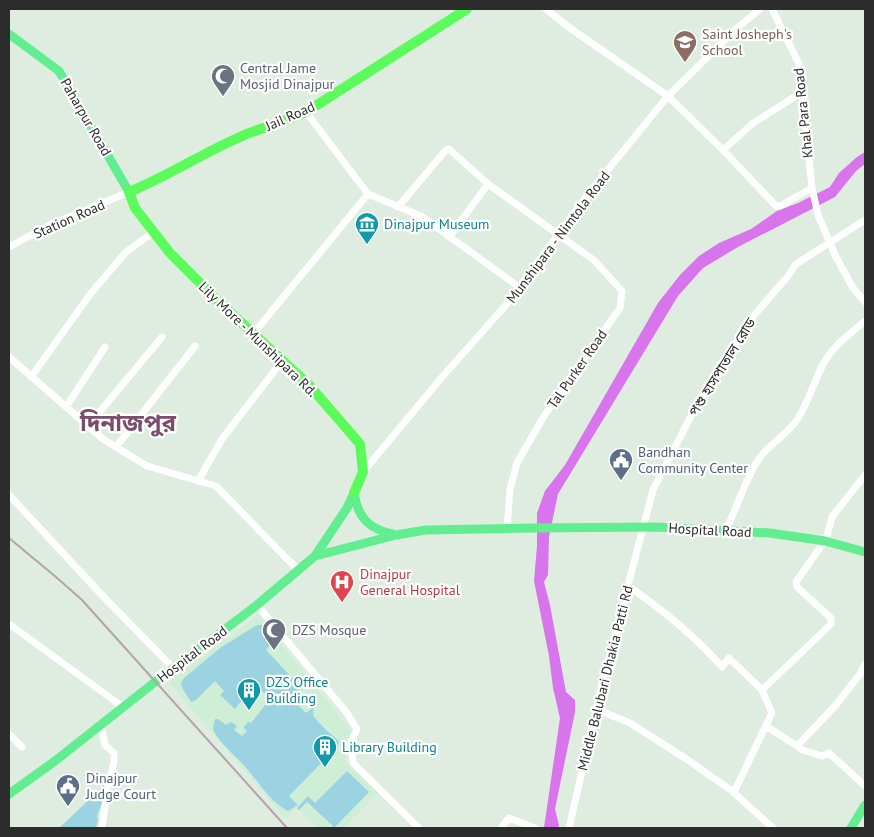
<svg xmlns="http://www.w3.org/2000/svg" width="874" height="837" font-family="'PT Sans','Noto Sans Bengali',sans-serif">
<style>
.education{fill:#ceeed6}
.green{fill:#9cd3e2}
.water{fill:#d874ec}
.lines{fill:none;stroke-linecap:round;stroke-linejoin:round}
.minor{stroke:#fff;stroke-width:7}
.major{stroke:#62ee90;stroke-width:9}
.highway{stroke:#5cfb5c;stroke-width:10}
.rail{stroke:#b5a1ad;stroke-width:2}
.labels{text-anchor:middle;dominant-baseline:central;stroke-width:4.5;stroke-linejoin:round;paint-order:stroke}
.education-label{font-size:14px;fill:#785e54;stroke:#fff;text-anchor:start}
.worship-label{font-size:14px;fill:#5b616d;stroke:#fff;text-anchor:start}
.street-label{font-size:14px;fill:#2c2c2c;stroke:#fff}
.culture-label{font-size:14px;fill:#0d838f;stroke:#fff;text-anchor:start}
.service-label{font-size:14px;fill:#4e5e75;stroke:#fff;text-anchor:start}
.health-label{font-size:14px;fill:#be3a42;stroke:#fff;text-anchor:start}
.town-label{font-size:24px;font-weight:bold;fill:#7c4d6a;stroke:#fff}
</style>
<rect width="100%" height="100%" fill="#deede0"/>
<path class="education" d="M258,616L351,730L352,732L347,744V755L344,760L378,793L344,828H318L297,808L286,819L169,682Z"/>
<path class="green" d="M257,625H262L270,634L273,643L266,650L298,684V691L294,695L298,699L295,702L306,713L314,707L313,716L325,729L339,741L338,746L289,796L298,805L288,811C270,802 261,785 248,770C237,756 220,745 213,729L215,719H218L226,725L231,722L237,726L234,730L242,736L247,731L243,728L248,722L251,723L271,698L258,688L247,701L244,698L235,709L220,695L224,691L215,681L196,700L191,702L182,688L181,683L184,678L220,648Z
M347,771L369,792L334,828H331L333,826L307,802L299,810L297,808L308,796L315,803Z
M105,785L102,792L103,800L97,816L98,820L96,828H59Z"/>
<path class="water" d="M865,152V164L856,171L835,197L738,247L703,268L678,296L558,494L549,537L548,575L544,582L550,605L566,692L575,700V712L555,809L559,825L558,828H544L560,718L553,688L549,656L534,581L537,546V513L545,491L565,465L658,303L680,275L699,256L719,243L751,229L777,211L798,203L830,187L839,173L857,157Z"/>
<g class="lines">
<path class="minor" d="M546,9L567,26L668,96L723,150L752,124L802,92
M772,9L799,64L812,188L818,215L836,257L853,288L865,302
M306,112L368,194L421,216L519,287
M723,150L776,206H780L812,188
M398,207L446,150L449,149L488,184L595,261L622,291L620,308L544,416L517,463L510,489L507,529
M449,237L488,184
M9,247L50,225L129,192
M253,334L368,194
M9,357L103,439L147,466L216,486L298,570
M31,377L91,293L126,252L154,232
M66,407L105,347
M88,426L162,337
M116,447L195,346
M363,472L443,376L506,305L589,193L668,96L736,29L760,9
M198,481L222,439L282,361
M9,495L100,593L173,668
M726,531C735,511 749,470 762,455C773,442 787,434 797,420C809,402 814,380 825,361C835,344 851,333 865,321
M628,586C663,610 694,635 722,667L729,658L762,690
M257,605L347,713L357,729L351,742L353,763L419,828
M9,624L123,707
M596,709L630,723L688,760L732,791L773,828
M101,725L105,745L114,753V762L108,786L102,828
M766,726L803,750L822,756L829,753L865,786
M9,734L22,747
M797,746L836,705L860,674L865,664
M734,792L772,713L762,690L831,624V618L797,587L796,582L826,539L832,517L865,475
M501,828L509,818L535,828
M569,828L601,688L653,490L693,412L751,319L788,276L796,264L865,220"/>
<path class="major" d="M9,34L59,71L129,192
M354,493C358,518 369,529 393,534
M315,556L396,535L426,530L533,528L655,527L770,533L825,541L865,552
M9,794L55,761L155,682L257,605L315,556L347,508L354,493
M851,828L865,805"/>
<path class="highway" d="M354,493L363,472L360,444L309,385L219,302L170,253L135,208L129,192C168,176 203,153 240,137C262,127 284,122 306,112L467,9"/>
<path class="rail" d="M9,538L56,577L82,600L287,828"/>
</g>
<defs>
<g id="school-pin" transform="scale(1.25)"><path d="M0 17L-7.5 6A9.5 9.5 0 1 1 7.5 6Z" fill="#8d6e63" stroke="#fff"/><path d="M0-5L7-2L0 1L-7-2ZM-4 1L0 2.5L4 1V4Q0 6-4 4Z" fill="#fff"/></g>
<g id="mosque-pin" transform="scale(1.25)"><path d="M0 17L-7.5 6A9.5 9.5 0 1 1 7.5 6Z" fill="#6b7280" stroke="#fff"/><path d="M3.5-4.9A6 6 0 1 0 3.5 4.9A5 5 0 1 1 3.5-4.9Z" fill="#fff"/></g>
<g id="museum-pin" transform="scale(1.25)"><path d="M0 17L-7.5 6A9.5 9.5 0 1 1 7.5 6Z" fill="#0f9aa8" stroke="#fff"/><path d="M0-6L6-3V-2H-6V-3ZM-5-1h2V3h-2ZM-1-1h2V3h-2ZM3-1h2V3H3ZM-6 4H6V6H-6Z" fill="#fff"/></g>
<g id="civic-pin" transform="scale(1.25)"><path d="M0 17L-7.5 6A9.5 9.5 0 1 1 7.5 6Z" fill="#5c6f8a" stroke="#fff"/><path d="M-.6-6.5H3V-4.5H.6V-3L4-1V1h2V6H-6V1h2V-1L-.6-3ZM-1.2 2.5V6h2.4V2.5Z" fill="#fff"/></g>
<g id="hospital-pin" transform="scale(1.25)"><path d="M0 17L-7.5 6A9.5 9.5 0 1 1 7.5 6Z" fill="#e0444e" stroke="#fff"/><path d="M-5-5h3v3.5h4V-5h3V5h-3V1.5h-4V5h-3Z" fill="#fff"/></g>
<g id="building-pin" transform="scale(1.25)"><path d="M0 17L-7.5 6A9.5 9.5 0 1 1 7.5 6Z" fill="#0f9aa8" stroke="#fff"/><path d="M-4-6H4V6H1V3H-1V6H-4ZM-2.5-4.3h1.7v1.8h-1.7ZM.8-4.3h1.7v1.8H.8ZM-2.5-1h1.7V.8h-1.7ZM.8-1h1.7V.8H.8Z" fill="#fff"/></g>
</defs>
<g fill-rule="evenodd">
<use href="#school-pin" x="685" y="42"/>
<use href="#mosque-pin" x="223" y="76"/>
<use href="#museum-pin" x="367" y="224"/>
<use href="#civic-pin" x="621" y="460"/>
<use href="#hospital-pin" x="342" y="582"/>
<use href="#mosque-pin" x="274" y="630"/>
<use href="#building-pin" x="249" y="690"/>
<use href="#building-pin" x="325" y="747"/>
<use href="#civic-pin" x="68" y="786"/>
</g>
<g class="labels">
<g class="education-label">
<text x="702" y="34">Saint Josheph's<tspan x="702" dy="16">School</tspan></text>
</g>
<g class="worship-label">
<text x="240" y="68">Central Jame<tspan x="240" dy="16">Mosjid Dinajpur</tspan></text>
<text x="292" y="630">DZS Mosque</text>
</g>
<g class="street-label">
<text transform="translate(803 113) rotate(-96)">Khal Para Road</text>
<text transform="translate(290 116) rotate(-24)">Jail Road</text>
<text transform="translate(86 117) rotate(60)">Paharpur Road</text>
<text transform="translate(69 219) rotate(-24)">Station Road</text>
<text transform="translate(558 237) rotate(-53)">Munshipara - Nimtola Road</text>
<text transform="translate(258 339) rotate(44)">Lily More - Munshipara Rd.</text>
<text transform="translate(722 367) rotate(-58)">পশু হাসপাতাল রোড</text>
<text transform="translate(577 369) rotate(-55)">Tal Purker Road</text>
<text transform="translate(710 530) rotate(3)">Hospital Road</text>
<text transform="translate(192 654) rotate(-37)">Hospital Road</text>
<text transform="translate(605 678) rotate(-76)">Middle Balubari Dhakia Patti Rd</text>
</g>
<g class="culture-label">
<text x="384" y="224">Dinajpur Museum</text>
<text x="266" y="682">DZS Office<tspan x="266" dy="16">Building</tspan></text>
<text x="342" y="747">Library Building</text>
</g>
<g class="service-label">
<text x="638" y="452">Bandhan<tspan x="638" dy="16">Community Center</tspan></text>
<text x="86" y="778">Dinajpur<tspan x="86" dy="16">Judge Court</tspan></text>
</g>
<g class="health-label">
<text x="360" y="574">Dinajpur<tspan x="360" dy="16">General Hospital</tspan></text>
</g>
<g class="town-label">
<text x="128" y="422">দিনাজপুর</text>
</g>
</g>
<rect width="874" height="837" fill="none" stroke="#2c2c2c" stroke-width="20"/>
</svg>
